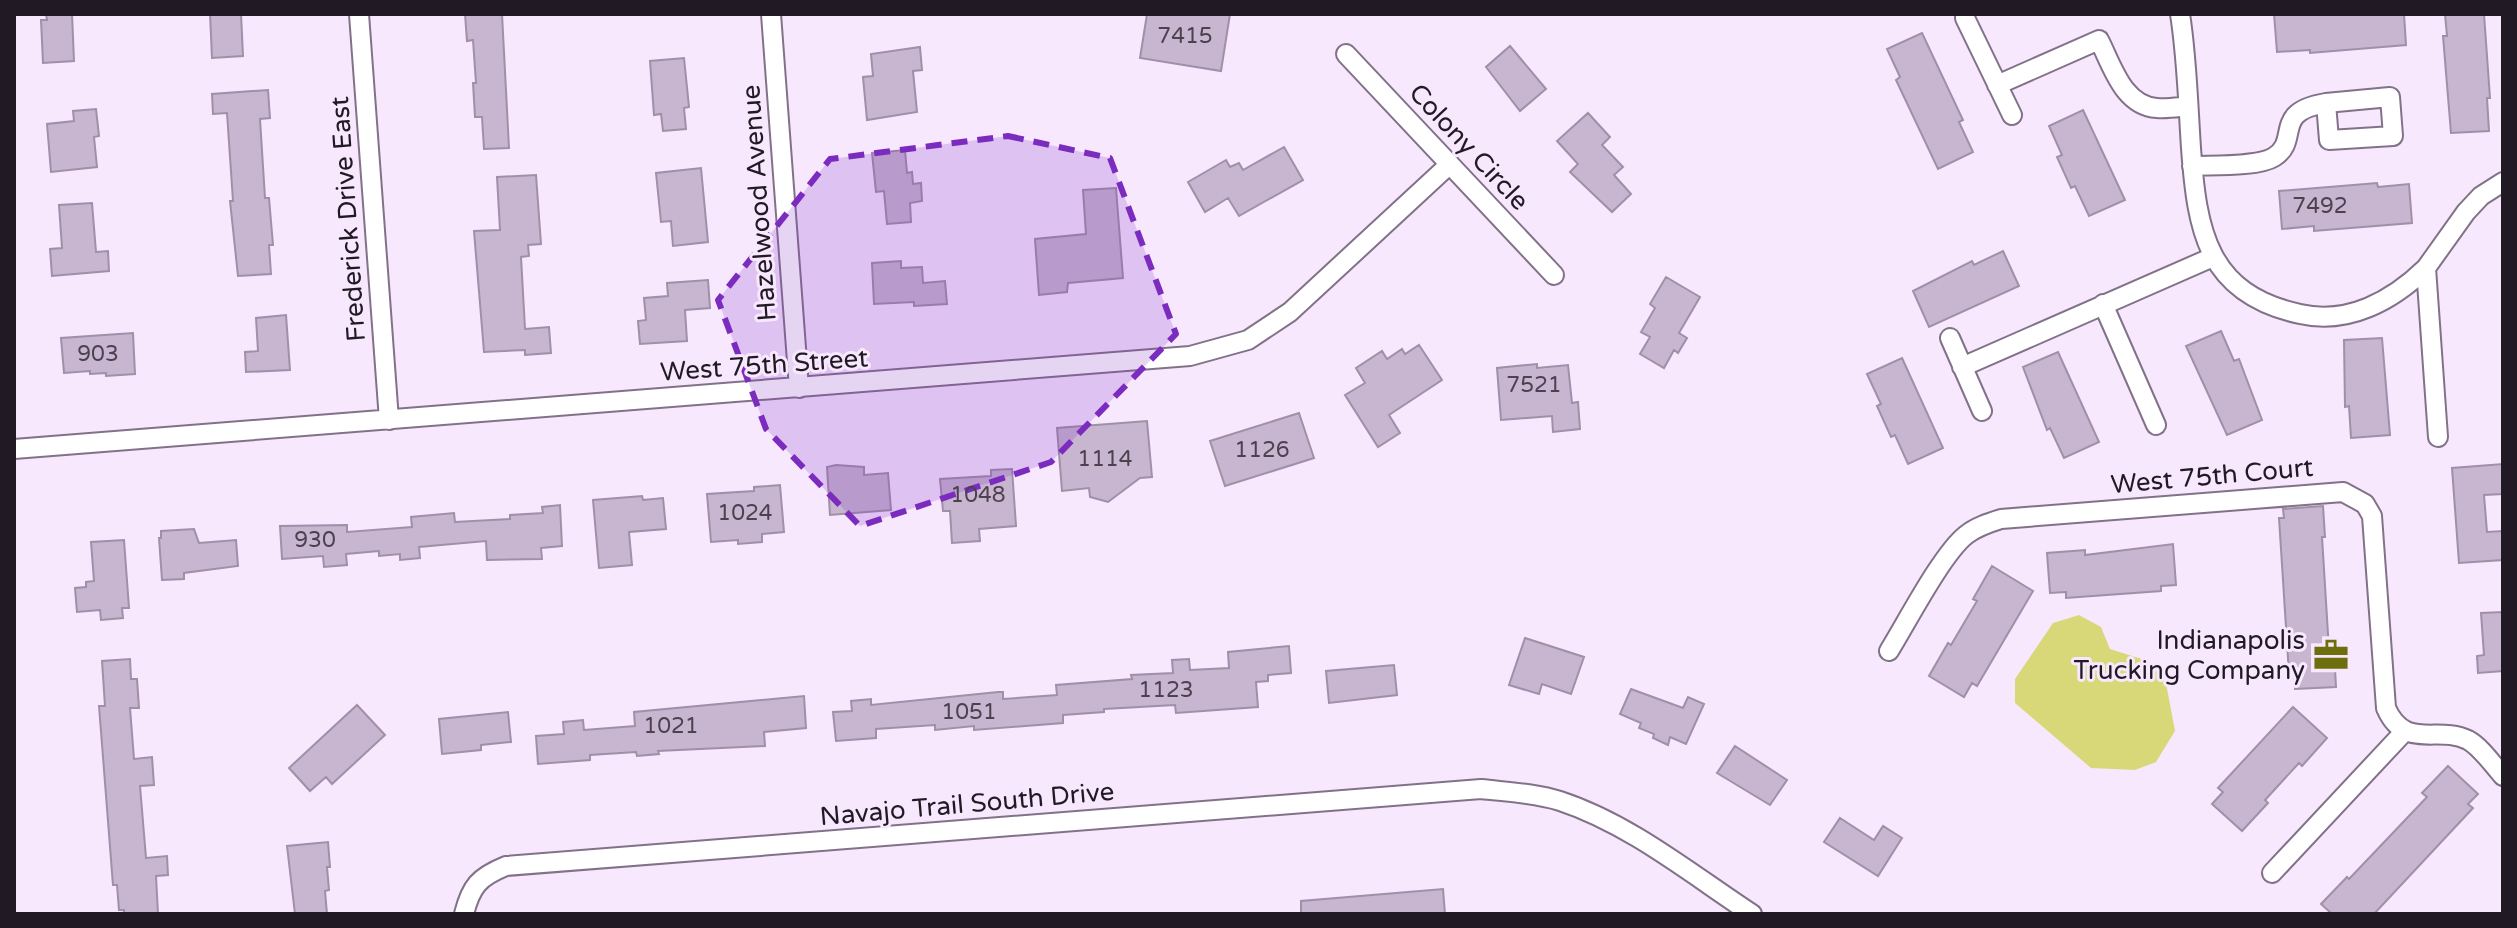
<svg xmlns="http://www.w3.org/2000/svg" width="2517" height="928" font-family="'Varela Round',sans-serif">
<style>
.water{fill:#d8d879}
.building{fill:#c8b6d0;stroke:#a08fa8;stroke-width:2}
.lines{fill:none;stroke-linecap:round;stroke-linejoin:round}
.minor-casing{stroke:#827289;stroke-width:22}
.minor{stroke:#fff;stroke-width:18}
.marked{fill:#7b2cbf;fill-opacity:0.2;stroke:#7b2cbf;stroke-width:6;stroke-dasharray:16 10;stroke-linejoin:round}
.labels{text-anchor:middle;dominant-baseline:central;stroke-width:6;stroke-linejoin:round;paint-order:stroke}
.number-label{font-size:22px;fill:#4b414f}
.street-label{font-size:26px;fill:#211a24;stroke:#f7e8fe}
.poi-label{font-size:26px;fill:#211a24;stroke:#f7e8fe;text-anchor:end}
</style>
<rect width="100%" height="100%" fill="#f7e8fe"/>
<path class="water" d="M2079,615L2101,627L2110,649L2148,661L2166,683L2175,731L2156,762L2135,770L2091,768L2015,703V679L2053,623Z"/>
<path class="building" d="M46,14H72L74,61L43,63L41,20H47Z
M210,14H241L243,56L212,58Z
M465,14H502L509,148L484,149L482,117H475L473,83H476L473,40L467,41Z
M1147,14H1230L1221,71L1140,58Z
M2274,14H2404L2406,45L2310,53V50L2277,52Z
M2445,14H2484L2490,98H2487L2489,131L2451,133L2443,36H2447Z
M1922,33L1963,120L1959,122L1973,152L1938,169L1896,80L1900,77L1887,49Z
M1510,46L1546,89L1520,111L1486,67Z
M920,47L922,70L913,71L917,112L867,120L863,77L873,76L871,54Z
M684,58L689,107L684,108L686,129L663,131L661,114L654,115L650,61Z
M268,90L270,118L260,119L265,198H269L273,245H269L271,274L238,276L230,201H233L227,113L213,114L212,94Z
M96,109L99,136L94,137L97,167L51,172L47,124L74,121L73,111Z
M2083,110L2125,200L2089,216L2075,186L2071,188L2057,157L2062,155L2049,126Z
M1588,113L1610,137L1602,145L1623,167L1614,175L1631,194L1612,212L1570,172L1578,164L1557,141Z
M1284,147L1303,180L1239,216L1228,198L1205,212L1188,182L1226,160L1230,167L1239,163L1243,170Z
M905,150L907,173L912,172L913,184L921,183L922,201L910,203L911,222L887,224L884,191L876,192L872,153Z
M701,168L708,242L673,246L671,221L661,222L656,173Z
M536,175L541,244L528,245L529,256L521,257L525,329L549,327L551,353L525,355V350L484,352L474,231L500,230L497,177Z
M2377,183L2378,187L2409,184L2412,223L2314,231V226L2282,229L2279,191Z
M1116,188L1123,278L1068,283L1067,292L1039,295L1035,239L1086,234L1083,190Z
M92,203L96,252L108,251L109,271L52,276L50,249L62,248L59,205Z
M2003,251L2019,286L1929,327L1913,291L1972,261L1974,265Z
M901,261V268L922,267L923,283L945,281L947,304L914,306V302L874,304L872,263Z
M1666,277L1700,297L1679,333L1687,338L1678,353L1674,350L1664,368L1640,354L1650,337L1641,332L1655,308L1650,304Z
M708,280L710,308L685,310L687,341L640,344L638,321L646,320L644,298L668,296L667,283Z
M286,315L290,370L246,372L245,352L258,351L256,318Z
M2221,331L2234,361L2239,359L2262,420L2227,435L2186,346Z
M133,333L135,374L106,376V373L90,374V371L64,373L61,338Z
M2382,338L2390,435L2351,438L2349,406L2345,407L2344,340Z
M1419,345L1442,380L1389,415L1400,433L1378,447L1345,395L1365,383L1356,368L1382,351L1387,359L1402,349L1405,354Z
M2058,352L2099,442L2064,458L2050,428L2047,430L2023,367Z
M1902,358L1943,448L1908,464L1895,435L1891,437L1877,406L1881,404L1867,374Z
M1537,364V368L1568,365L1572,403L1578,402L1580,429L1553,432L1552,416L1501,420L1497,368Z
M1299,413L1314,458L1225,486L1210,441Z
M1147,421L1152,477L1140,478L1108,502L1090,497L1089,488L1062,491L1057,428Z
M2503,464V494L2484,495L2487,532L2503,531V560L2459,563L2452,468Z
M836,465L864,467V475L888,473L891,510L830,515L827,467Z
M1012,469L1016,526L979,529L980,541L952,543L950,511H943L940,479L991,476V470Z
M780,485L784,532L762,534V542L738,544V540L711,542L707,494L754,491V487Z
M642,496L643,500L663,498L666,529L629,532L632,565L599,568L593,500Z
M560,505L562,546L541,548L542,559L487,560L486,541L419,547L420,558L400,560V554L379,556V551L346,554L347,565L324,567L323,556L282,559L280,526L347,525V532L412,527L411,517L454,513L455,522L510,519V515L543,513L542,507Z
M2323,506L2325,537H2322L2329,650H2334L2336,687L2295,689L2294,674H2289L2279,518H2284L2283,509Z
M194,529L199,543L236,540L238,566L184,573V579L162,580L159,538H161V531Z
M124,540L129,608H122L123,618L101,620L100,610L77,612L75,588L86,587V582L94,581L91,542Z
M2173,544L2176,585L2161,586V591L2066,598V592L2050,593L2047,553L2085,550V555Z
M1992,566L2033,591L1977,686L1972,683L1964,697L1929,676L1948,643L1951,645L1977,601L1973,599Z
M2503,612V671L2478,673L2477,656L2484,655L2481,613Z
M1525,638L1584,657L1571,694L1542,684L1539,694L1509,685Z
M1289,646L1291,673L1268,675V681L1256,682L1258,707L1176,713L1175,705L1104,709V712L1063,715V723L974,730V726L935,730V725L876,729V738L836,741L833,712L852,711L851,701L871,699V705L998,692H1003V699L1057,695L1056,685L1132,679L1131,675L1173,673L1172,660L1189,659L1190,670L1229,668L1228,652Z
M130,659L131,679H137L139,708H130L134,759L152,757L154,785L140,786L146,858L167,856L168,875L156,876L158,914H124V910H119L117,885H113L99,706H105L102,661Z
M1394,665L1397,695L1329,703L1326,671Z
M1631,689L1683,708L1688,697L1704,704L1686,744L1670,737L1668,745L1653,738L1654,734L1639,728L1641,723L1620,714Z
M804,696L806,728L764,732L765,746L658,751L659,754L637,756L636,752L590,755V760L538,764L536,736L564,734L563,722L583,720L584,730L635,726L634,712Z
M357,705L385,735L332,784L326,777L310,791L289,768Z
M2293,707L2327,738L2302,766L2299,763L2265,800L2268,803L2242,831L2212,804L2223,792L2218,788Z
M508,712L511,742L481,745V750L442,754L439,719Z
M1735,746L1787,780L1770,805L1717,773Z
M2448,766L2478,794L2468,804L2473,808L2374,914H2332L2321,904L2347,877L2349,879L2427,797L2422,793Z
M1840,818L1874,840L1883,826L1902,838L1878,876L1824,842Z
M328,842L330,867H327L329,890L325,891L327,914H295L287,846Z
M1443,889L1445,914H1301V901Z"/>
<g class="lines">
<g class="minor-casing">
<path id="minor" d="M359,14L389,420
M771,14L799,388
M2180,14C2187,58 2188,103 2191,148C2197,231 2207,294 2300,314C2348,325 2392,301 2426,268
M1965,18L2012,115
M1346,54L1554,275
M1997,85L2099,40C2112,65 2123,106 2157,108C2167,109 2178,107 2188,106
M2390,97L2393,136L2329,140L2326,103Z
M2192,166C2212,165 2258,167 2274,157C2301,140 2271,112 2326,103
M2103,304L2156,425
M1950,338L1982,411
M1962,367L2213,257
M2438,437L2426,268L2466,212L2481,196L2503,182
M14,449L1190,356L1248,340L1290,312L1450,164
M1889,651C1907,622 1942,554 1966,535C1976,527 1988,523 2001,519L2343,492L2365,504L2372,516L2386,708C2405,751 2437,725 2468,740C2481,747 2493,765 2503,776
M2272,873L2405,731
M464,914C471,886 479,877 506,866L1481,789C1507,792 1535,793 1560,801C1630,824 1691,874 1752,914"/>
</g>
<use href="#minor" class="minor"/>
</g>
<path class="marked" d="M1008,136L1110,158L1176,334L1051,462L860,526L766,429L718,300L830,159Z"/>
<defs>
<g id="office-bare" transform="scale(2.76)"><path d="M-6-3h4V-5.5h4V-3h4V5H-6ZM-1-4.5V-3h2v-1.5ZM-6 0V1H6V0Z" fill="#6f6e0e" stroke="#f7e8fe" stroke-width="2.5" paint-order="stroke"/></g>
</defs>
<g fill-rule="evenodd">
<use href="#office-bare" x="2331" y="655"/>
</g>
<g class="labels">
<g class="number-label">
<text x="1185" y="36">7415</text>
<text x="2320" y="206">7492</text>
<text x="98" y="354">903</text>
<text x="1534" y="385">7521</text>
<text x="1262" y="450">1126</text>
<text x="1105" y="459">1114</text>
<text x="978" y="495">1048</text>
<text x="745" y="513">1024</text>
<text x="315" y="540">930</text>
<text x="1166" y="690">1123</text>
<text x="969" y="712">1051</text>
<text x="671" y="726">1021</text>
</g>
<g class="street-label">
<text transform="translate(1469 147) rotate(47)">Colony Circle</text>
<text transform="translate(759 203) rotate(-94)">Hazelwood Avenue</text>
<text transform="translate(348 219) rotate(-94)">Frederick Drive East</text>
<text transform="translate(764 365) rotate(-4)">West 75th Street</text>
<text transform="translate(2212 476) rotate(-5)">West 75th Court</text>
<text transform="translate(967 804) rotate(-5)">Navajo Trail South Drive</text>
</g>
<g class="poi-label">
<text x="2305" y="640">Indianapolis<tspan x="2305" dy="30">Trucking Company</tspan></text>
</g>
</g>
<rect width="2517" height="928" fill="none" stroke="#211a24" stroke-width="32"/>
</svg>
